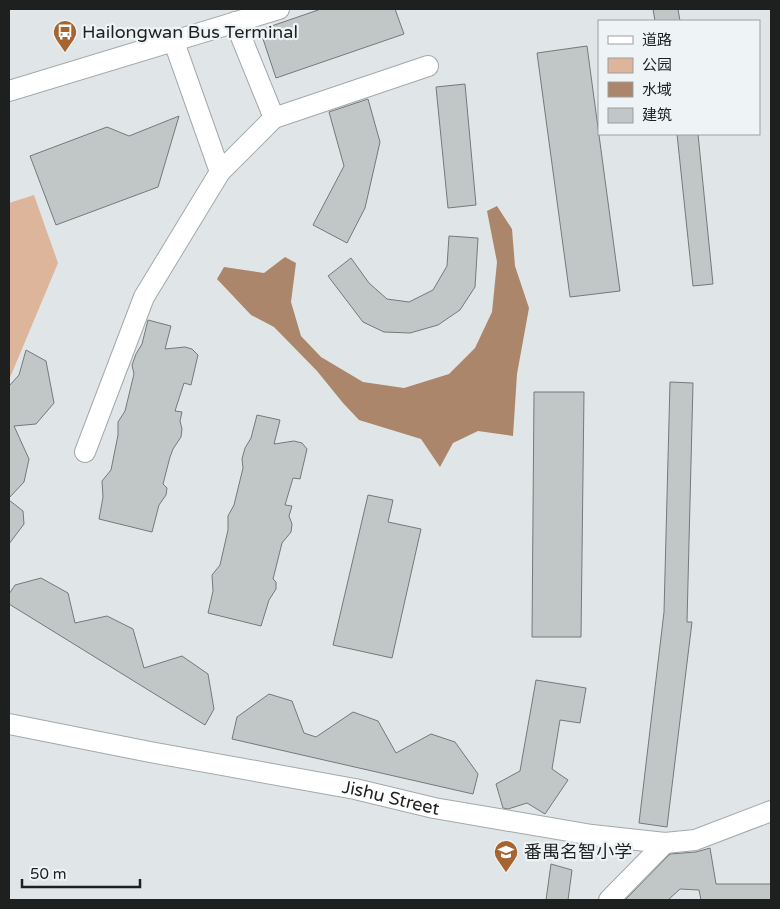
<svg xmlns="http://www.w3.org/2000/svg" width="780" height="909" font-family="'Varela Round','Noto Sans SC',sans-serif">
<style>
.green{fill:#ddb59b}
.water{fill:#ac866b}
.building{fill:#c1c6c7;stroke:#75797b}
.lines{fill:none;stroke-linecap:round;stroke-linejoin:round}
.minor-casing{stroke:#a4a8aa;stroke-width:22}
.minor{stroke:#fff;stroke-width:20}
.labels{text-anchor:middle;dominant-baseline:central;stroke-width:4.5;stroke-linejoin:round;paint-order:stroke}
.poi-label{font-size:18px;fill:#1e2020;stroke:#eef3f5;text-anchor:start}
.street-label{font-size:18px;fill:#1e2020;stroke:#eef3f5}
</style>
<rect width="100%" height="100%" fill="#e0e6e7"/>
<path class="green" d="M34,195L58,263L9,380V203Z"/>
<path class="water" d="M497,206L512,229L515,266L529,308L517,374L513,436L478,431L453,443L440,467L421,439L359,420L343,403L317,371L274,327L251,315L217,279L224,267L264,273L285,257L296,263L291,302L301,336L321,357L363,382L404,388L449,374L475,348L492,312L497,262L487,211Z"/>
<path class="building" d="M321,9H395L404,34L276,78L260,30Z
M653,9H678L680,21H655Z
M587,46L620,291L570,297L537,53Z
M465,84L476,205L448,208L436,87Z
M368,99L380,142L365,208L347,243L313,225L344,166L329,112Z
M179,116L158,187L56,225L30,156L107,127L129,136Z
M677,134H698L713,284L693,286Z
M449,236L478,238L475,287L460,310L438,325L410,333L384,332L363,322L328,276L351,258L369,283L387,299L409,302L433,290L447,266Z
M148,320L171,326L165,349L185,347L192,349L198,355L191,385L184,383L175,411L182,412L180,421L182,429L181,437L173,449L170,457L163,484L167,488L166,495L159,505L152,532L99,519L103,497L102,481L111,470L118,435V422L125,411L134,374L132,365L136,354L142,344Z
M26,350L46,361L54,403L36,424L14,426L29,459L24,482L9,498V386L19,375Z
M670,382L693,383L687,622H692L667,827L639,823L664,612Z
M534,392H584L581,637H532Z
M257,415L280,420L274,444L294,441L302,443L307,449L300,479L293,478L285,505L292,506L289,516L292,524L291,532L282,543L273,579L276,582V589L269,600L261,626L208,613L213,591L212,575L220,565L228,530V516L234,505L243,468L242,459L245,448L251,438Z
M368,495L393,500L388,522L421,529L392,658L333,645Z
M9,500L23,511L24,524L9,544Z
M41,578L68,593L75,623L107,616L133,629L144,668L182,656L208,674L214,709L205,725L9,604V594L15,585Z
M536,680L586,688L580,723L560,720L552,769L568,780L545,814L527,803L508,809L503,808L496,784L520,771Z
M269,694L292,701L304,733L316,737L353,712L378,721L396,753L431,734L455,742L478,774L473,794L232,739L237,717Z
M710,848L716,884H771V900H701L699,890L680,889L668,900H625L670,854L696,852Z
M551,864L572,870L568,900H546Z"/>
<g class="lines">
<g class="minor-casing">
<g id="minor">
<path d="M235,22L274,118"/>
<path d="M174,42L220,172"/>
<path d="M9,91L279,9"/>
<path d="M85,452L144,297L220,172L274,118L428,66"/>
<path id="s1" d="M9,724L150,752L355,789L434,808L592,835L665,843L695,840L771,811"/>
<path d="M609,900L665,843"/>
</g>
</g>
<use href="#minor" class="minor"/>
</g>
<defs>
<g id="bus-pin" transform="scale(1.25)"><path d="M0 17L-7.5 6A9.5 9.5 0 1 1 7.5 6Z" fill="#a66431" stroke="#eef3f5"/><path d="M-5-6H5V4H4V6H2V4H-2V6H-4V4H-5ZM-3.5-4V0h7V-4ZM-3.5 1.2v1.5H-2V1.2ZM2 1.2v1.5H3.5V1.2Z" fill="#fff"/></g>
<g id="school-pin" transform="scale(1.25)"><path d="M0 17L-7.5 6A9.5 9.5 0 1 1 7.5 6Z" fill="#a66431" stroke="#eef3f5"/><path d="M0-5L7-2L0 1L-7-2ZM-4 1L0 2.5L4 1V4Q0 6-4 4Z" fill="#fff"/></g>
</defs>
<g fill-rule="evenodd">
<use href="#bus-pin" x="65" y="32"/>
<use href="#school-pin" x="506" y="852"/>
</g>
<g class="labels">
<g class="poi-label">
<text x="82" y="32">Hailongwan Bus Terminal</text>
<text x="524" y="852">番禺名智小学</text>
</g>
<g class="street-label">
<text stroke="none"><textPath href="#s1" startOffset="389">Jishu Street</textPath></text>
</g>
</g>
<rect width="780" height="909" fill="none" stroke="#1e2020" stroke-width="20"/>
<rect x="598" y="20" width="162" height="115" fill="#eef3f5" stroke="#9b9fa0"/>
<rect x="608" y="36" width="25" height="8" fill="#ffffff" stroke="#9b9fa0"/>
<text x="642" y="45" font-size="15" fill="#1e2020">道路</text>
<rect x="608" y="58" width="25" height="15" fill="#ddb59b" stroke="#9b9fa0"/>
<text x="642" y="70" font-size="15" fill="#1e2020">公园</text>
<rect x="608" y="82" width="25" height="15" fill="#ac866b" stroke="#9b9fa0"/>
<text x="642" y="95" font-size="15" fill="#1e2020">水域</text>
<rect x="608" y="108" width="25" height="15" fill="#c1c6c7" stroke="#9b9fa0"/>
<text x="642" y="120" font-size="15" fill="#1e2020">建筑</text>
<path d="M22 879v8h118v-8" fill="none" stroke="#1e2020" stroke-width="2.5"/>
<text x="30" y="879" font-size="15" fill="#1e2020" stroke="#eef3f5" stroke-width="4" paint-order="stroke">50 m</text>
</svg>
